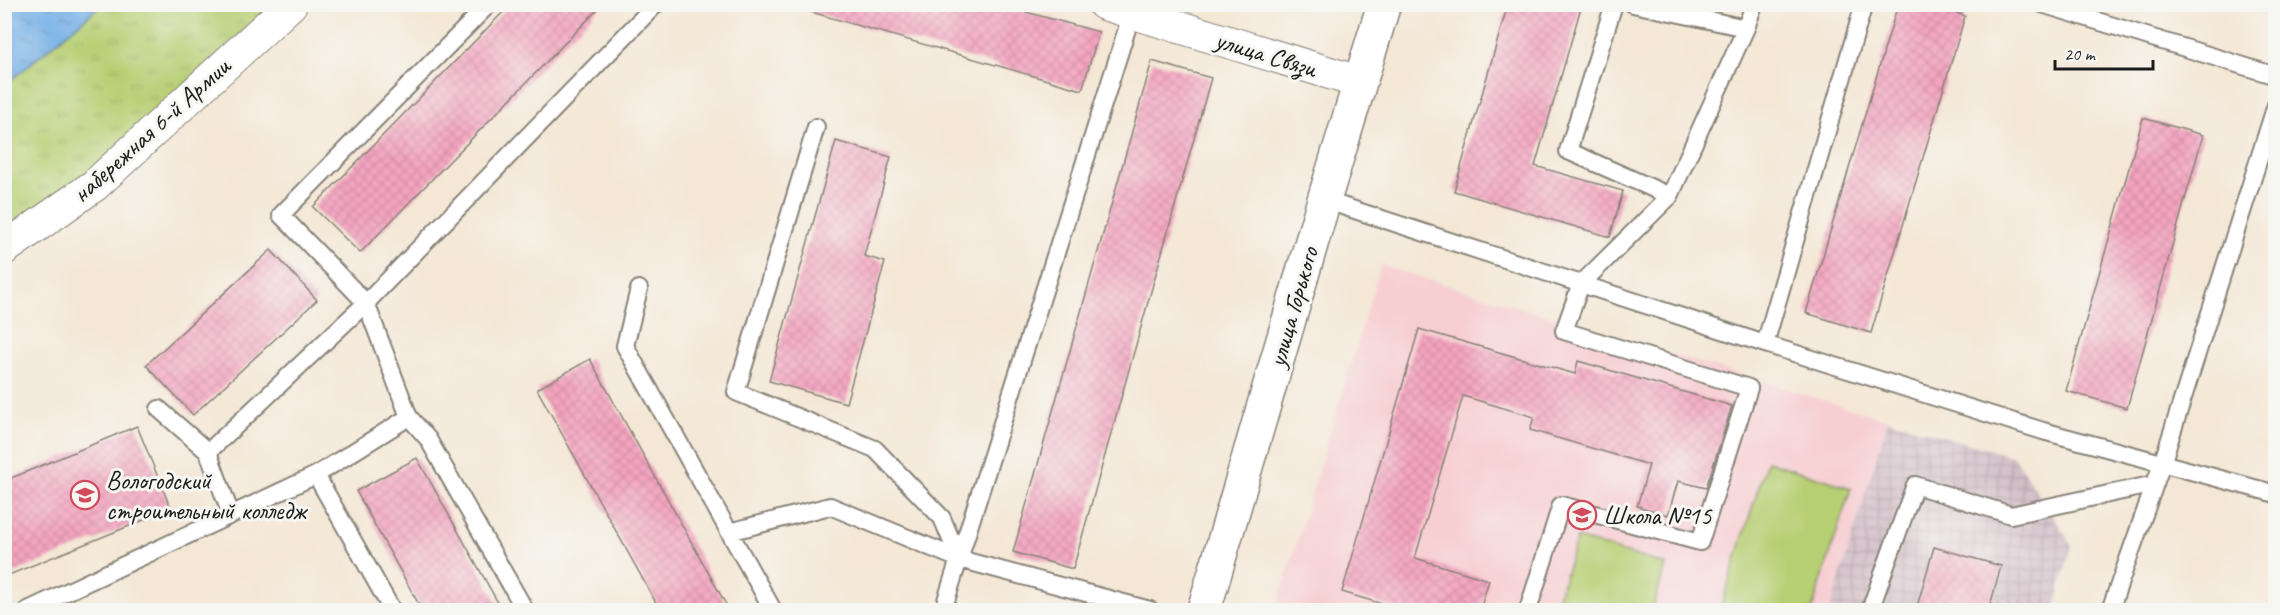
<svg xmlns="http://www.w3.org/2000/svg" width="2280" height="615" font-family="Caveat,sans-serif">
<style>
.built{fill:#f7cfd3}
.industrial{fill:url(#industrial-grid)}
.grass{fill:url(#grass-tufts);stroke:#6a7648;stroke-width:1.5}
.park{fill:#b7cf73;stroke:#6a7648;stroke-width:1.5}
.water{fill:url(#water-ripples);stroke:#4a6682;stroke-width:1.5}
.building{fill:url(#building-cross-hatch)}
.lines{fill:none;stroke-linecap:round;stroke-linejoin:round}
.service-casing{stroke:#888278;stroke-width:20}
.minor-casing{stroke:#888278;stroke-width:34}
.tertiary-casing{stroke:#888278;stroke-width:36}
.service{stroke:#fff;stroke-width:16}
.minor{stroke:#fff;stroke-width:32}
.tertiary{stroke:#fff;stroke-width:33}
.labels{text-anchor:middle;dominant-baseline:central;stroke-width:6;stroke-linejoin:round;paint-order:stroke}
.street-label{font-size:26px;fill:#1c1c1c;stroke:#f6f6f2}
.poi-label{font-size:26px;fill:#1c1c1c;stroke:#f6f6f2;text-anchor:start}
</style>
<defs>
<pattern id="industrial-grid" width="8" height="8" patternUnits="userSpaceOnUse" patternTransform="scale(1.5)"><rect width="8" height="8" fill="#d2bdc7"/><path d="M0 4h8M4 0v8" fill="none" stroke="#b4a2aa"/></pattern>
<pattern id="grass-tufts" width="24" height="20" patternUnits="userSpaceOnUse" patternTransform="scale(1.5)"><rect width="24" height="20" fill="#b7cf73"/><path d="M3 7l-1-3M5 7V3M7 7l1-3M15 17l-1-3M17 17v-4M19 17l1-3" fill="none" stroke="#9db163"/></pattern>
<pattern id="water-ripples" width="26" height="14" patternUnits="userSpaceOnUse" patternTransform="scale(1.5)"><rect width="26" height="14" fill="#77b1e7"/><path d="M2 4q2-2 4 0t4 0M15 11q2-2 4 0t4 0" fill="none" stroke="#618fba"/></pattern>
<pattern id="building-cross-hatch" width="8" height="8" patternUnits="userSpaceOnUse" patternTransform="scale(1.5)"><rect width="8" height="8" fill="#f4a4c0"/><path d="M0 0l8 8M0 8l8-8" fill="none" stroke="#d18da4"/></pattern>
</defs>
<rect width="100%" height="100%" fill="#f6f6f2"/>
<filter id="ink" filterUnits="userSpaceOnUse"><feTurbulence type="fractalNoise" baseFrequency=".0167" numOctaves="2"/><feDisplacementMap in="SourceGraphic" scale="12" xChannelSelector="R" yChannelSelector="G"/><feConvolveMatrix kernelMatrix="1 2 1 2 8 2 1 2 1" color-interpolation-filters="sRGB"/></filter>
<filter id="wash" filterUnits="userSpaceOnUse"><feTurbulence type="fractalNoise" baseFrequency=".008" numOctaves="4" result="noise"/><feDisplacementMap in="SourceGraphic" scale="24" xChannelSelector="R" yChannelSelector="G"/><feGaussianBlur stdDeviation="1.35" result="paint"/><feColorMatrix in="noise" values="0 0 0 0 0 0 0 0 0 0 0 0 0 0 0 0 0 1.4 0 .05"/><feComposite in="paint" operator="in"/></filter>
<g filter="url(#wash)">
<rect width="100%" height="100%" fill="#f4e7d5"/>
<path class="built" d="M1381,265L1888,420L1830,610H1276Z"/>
<path class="industrial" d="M1888,420L2014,457L2072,545L2054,610H1830Z"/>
<path class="grass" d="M101,5H272L86,176L5,230V85Z"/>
<path class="park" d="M1767,461L1851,488L1812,610H1720Z
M1577,538L1666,565L1652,610H1554Z"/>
<path class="water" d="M5,4H101V5L5,85Z"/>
<g id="blocks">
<path class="building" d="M511,4H603L360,253L313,207Z
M812,4H997L1099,32L1082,90L811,12Z
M1508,4H1582L1535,166L1623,191L1610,237L1454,191Z
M1898,4H1929L1965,16L1871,333L1806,313Z
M1152,61L1211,78L1073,569L1013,552Z
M2143,118L2203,135L2127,408L2066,391Z
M836,141L891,157L864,256L885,262L846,403L769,381Z
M271,250L317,300L193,415L146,365Z
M1419,329L1575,374L1578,361L1732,406L1706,488L1678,481L1668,515L1637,506L1649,465L1530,430L1534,417L1463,396L1415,558L1489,580L1480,610H1402L1342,592Z
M590,359L729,610H660L537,389Z
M137,426L171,509L4,577V481Z
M417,458L502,610H422L356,491Z
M1934,547L2001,566L1989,610H1916Z"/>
</g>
</g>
<g filter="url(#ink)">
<use href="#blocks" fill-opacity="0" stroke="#888278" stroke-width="1.5"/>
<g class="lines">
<g class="service-casing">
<path id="service" d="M489,4L281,215L366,303L409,417L428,439L525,610
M1633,4L1746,28L1754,4
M2042,4L2276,76
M816,127L736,392L875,449L942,518L959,559
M1670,196L1746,28
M1324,200L1765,344L2043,431L2276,494
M639,289L625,346L773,610
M1765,344L1864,4
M159,409L208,452L366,303L656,4
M208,452L231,515
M729,532L830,506L959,559
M959,559L1132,13
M28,610L316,475
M392,610L316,475L409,417
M943,610L959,559L1150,610
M1528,610L1561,505L1700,542L1749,388L1564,331L1581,284L1670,196L1568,151L1614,4
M1870,610L1915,485L2011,515L2155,484
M2110,610L2162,464L2276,105"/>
</g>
<g class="minor-casing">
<path id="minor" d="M1104,4L1359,82
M4,249L95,185L291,4"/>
</g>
<g class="tertiary-casing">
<path id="tertiary" d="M1204,610L1324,200L1384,4"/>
</g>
<use href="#service" class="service"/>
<use href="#minor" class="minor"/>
<use href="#tertiary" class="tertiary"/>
</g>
</g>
<defs>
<g id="university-ring" transform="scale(1.5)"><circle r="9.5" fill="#f6f6f2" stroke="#d1495b" stroke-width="1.5"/><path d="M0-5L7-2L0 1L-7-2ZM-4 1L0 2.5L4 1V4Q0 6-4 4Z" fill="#d1495b"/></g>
<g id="school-ring" transform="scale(1.5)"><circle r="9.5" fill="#f6f6f2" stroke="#d1495b" stroke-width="1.5"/><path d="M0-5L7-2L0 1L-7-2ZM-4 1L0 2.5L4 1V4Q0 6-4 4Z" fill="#d1495b"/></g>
</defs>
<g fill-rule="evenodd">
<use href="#university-ring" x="85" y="495"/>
<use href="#school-ring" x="1582" y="515"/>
</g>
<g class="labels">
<g class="street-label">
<text transform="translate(1266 54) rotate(17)">улица Связи</text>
<text transform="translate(151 130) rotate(-42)">набережная 6-й Армии</text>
<text transform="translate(1293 307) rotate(-74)">улица Горького</text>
</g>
<g class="poi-label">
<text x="106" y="480">Вологодский<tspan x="106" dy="30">строительный колледж</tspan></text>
<text x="1603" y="515">Школа №15</text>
</g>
</g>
<rect width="2280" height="615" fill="none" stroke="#f6f6f2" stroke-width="24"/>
<path d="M2055 60v9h98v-9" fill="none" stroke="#1c1c1c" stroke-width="3"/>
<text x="2064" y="60" font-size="18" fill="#1c1c1c" stroke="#f6f6f2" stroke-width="4.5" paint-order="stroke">20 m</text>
</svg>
